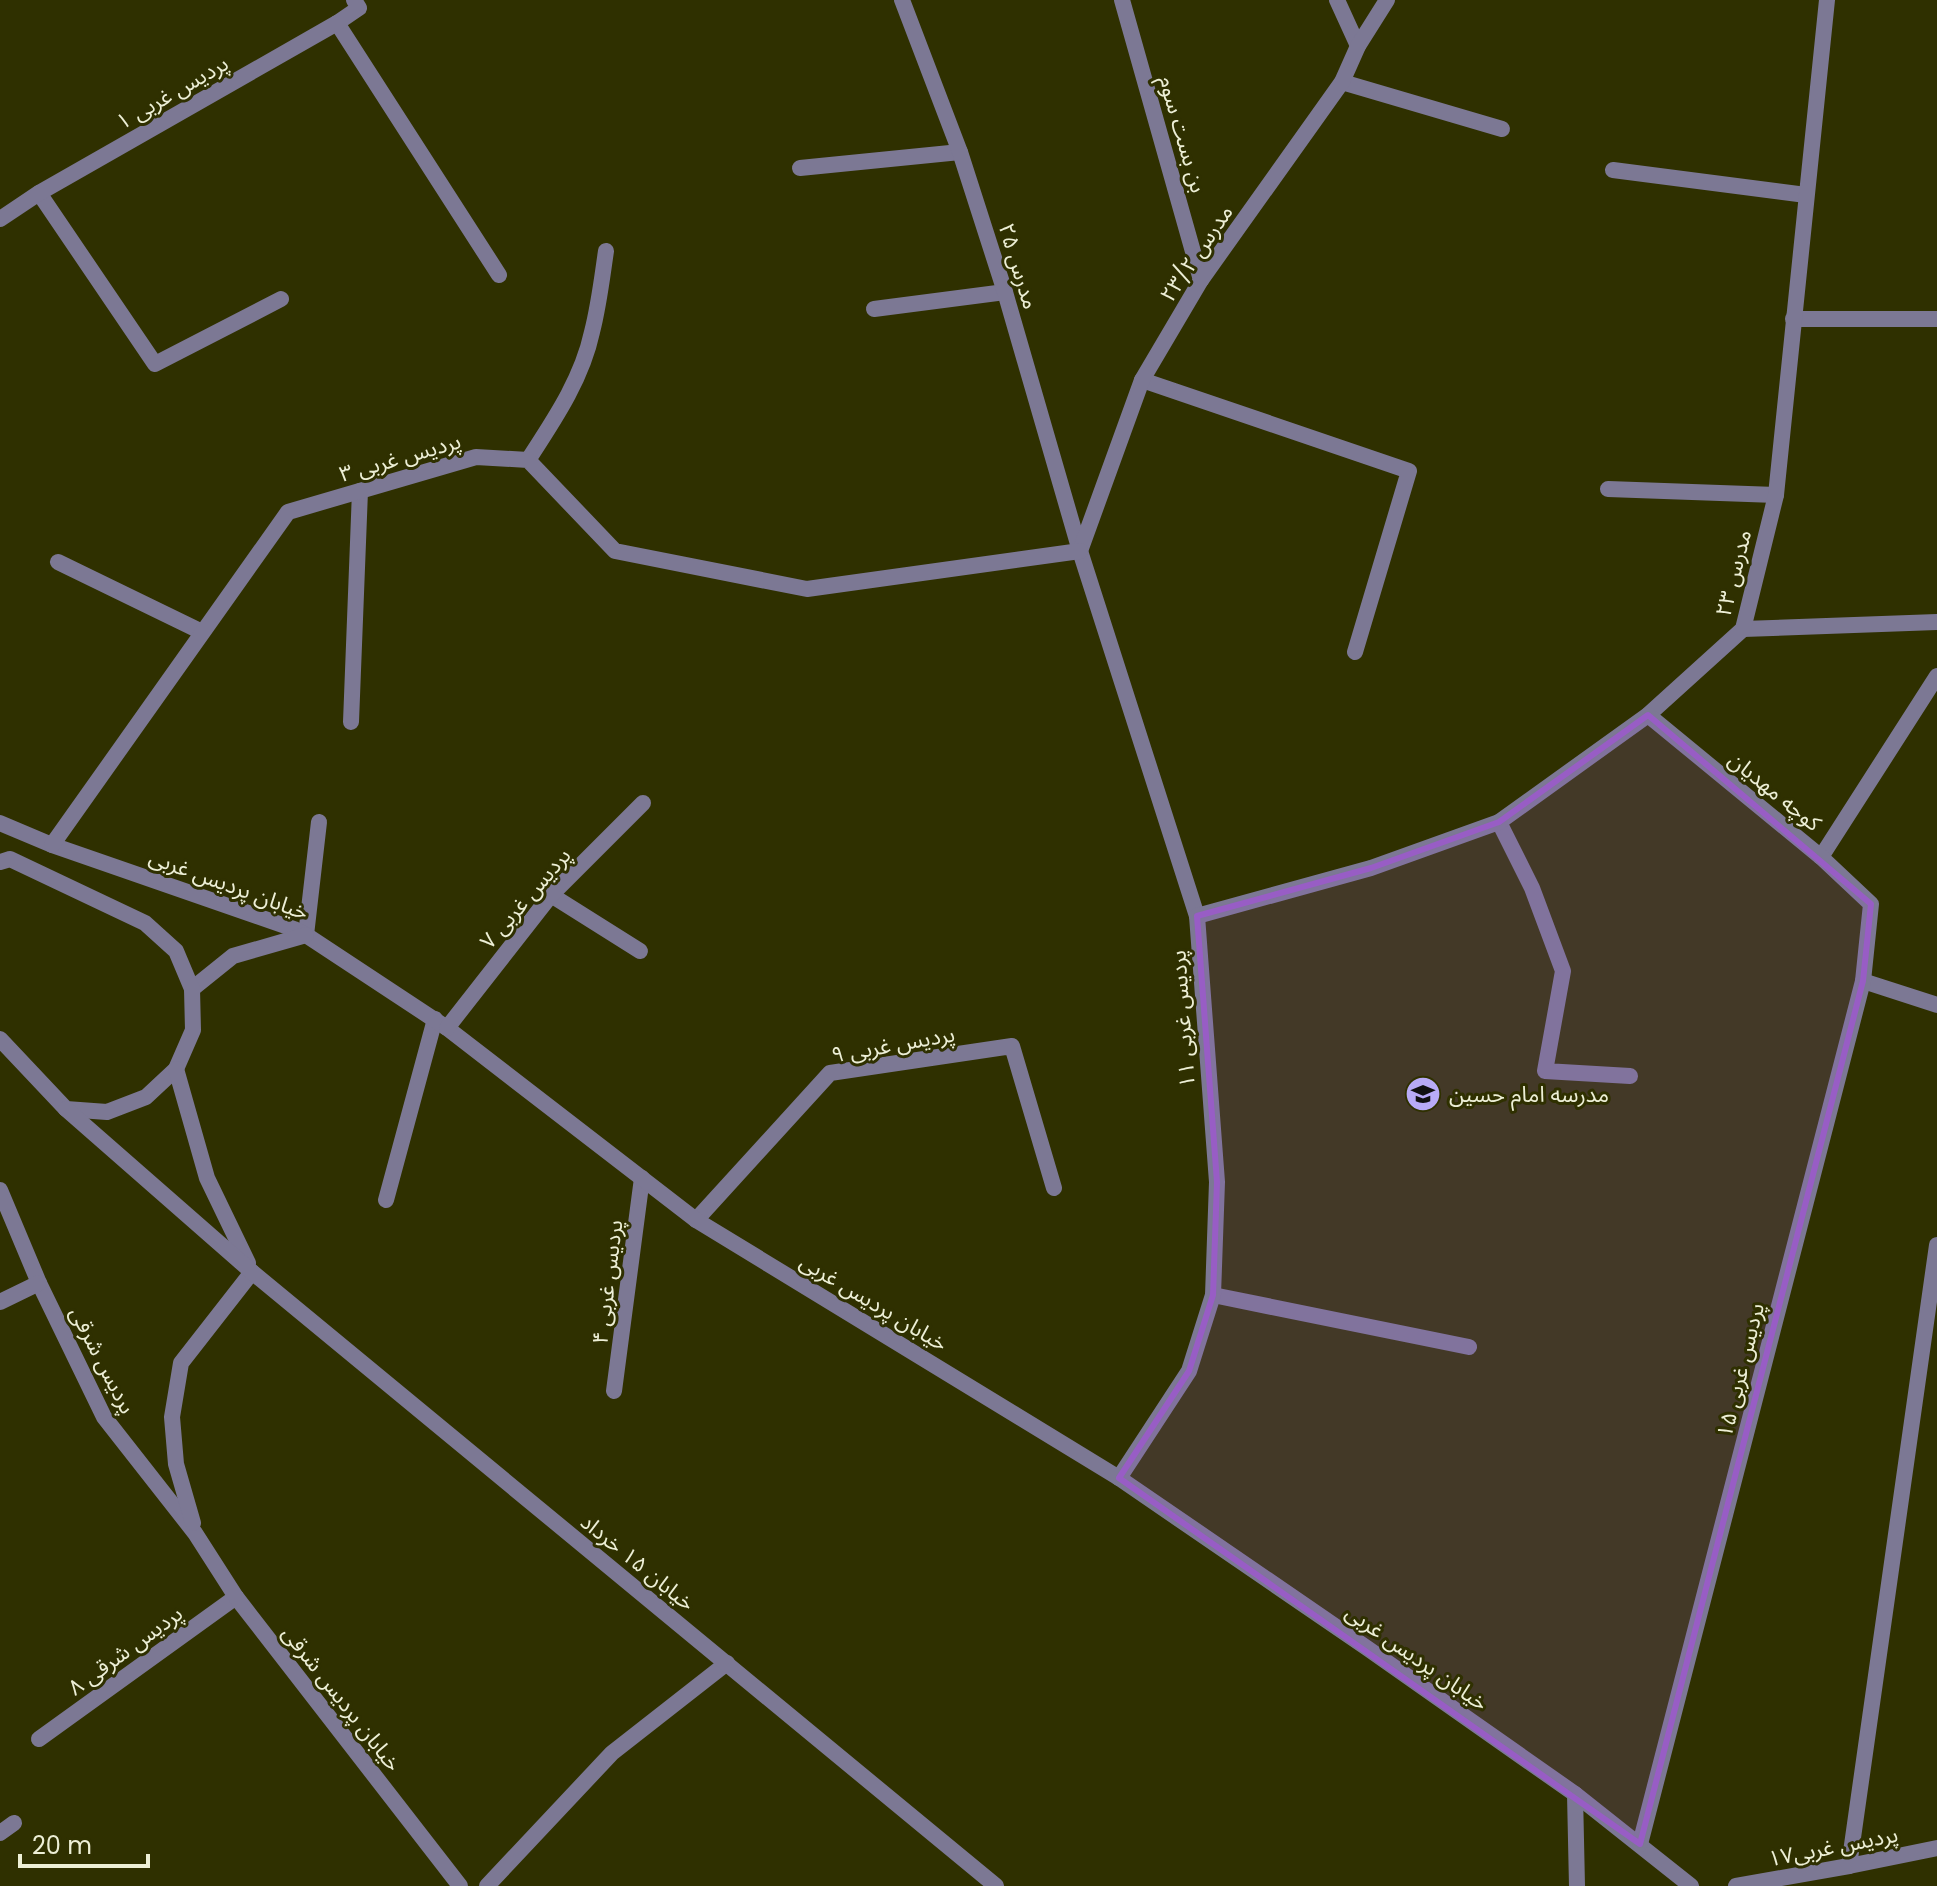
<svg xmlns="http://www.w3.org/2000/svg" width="1937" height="1886" viewBox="0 0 1937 1886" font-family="Poppins,'Noto Sans Arabic',sans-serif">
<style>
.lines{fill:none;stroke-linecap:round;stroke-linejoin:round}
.service{stroke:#7c7894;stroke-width:16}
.minor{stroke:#7c7894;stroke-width:16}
.tertiary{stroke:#7c7894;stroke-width:16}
.marked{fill:#985dc5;fill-opacity:0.2;stroke:#985dc5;stroke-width:6;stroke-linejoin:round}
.labels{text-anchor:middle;stroke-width:6;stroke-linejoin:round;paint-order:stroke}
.street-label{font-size:22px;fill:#edefd6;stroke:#2f3000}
.poi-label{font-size:22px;fill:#edefd6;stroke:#2f3000;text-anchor:start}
</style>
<rect width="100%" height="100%" fill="#2f3000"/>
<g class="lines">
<g class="service">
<polyline points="1122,0 1201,280"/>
<polyline points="1337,0 1358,46"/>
<polyline points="337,23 499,275"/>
<polyline points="1342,82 1502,129"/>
<polyline points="800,168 960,152"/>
<polyline points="1613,170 1806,195"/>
<polyline points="39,193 155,364 281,299"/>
<polyline points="874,309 1005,292"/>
<polyline points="1793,319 1937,319"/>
<polyline points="1142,380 1409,471 1355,652"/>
<path d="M528,460C554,420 582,379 592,332C599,305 602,278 606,251"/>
<polyline points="58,562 202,632"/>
<polyline points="351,722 360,491"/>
<polyline points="1499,822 1532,888 1563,971 1545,1071 1630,1076"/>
<polyline points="551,895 640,951"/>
<polyline points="306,935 319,822"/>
<polyline points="386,1200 435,1019"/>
<polyline points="696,1220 830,1073 1012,1046 1054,1188"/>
<polyline points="1213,1295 1469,1347"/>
<polyline points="614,1391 642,1178"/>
<polyline points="39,1739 236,1597"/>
</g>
<g class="minor">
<polyline points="902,0 960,152 1005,292 1080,551 1197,916 1217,1182 1213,1295 1189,1371 1119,1478"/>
<polyline points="0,219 39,193 337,23 359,8 354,0"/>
<polyline points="1608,489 1776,495"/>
<polyline points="1080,551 1142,380 1201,280 1342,82 1358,46 1387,0"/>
<polyline points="1743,629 1937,622"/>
<polyline points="0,823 52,845 294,929 306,935 447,1028 696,1220 1119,1478 1367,1648 1575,1794 1691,1886"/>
<polyline points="52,845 288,512 476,457 528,460 615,551 807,589 1080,551"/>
<polyline points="1821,857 1937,676"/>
<polyline points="1197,916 1371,868 1499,822 1648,715 1743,629 1776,495 1827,0"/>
<polyline points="1863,981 1937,1005"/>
<polyline points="192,989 233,956 306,935"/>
<polyline points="447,1028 551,895 643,803"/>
<polyline points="0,1190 39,1283 104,1417 195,1533 236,1597 460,1886"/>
<polyline points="0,1302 39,1283"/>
<polyline points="193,1523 176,1464 172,1417 181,1363 252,1272"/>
<polyline points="1575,1794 1577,1886"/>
<polyline points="0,1833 14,1823"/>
<polyline points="1640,1844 1863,981 1871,904 1821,857 1648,715"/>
<polyline points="1849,1866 1937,1245"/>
<polyline points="487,1886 612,1753 727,1663"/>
<polyline points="1736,1886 1849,1866 1937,1848"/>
</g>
<g class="tertiary">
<polyline points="0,862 10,859 145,923 176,951 192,989 193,1030 176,1069 146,1097 107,1112 66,1109 0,1039"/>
<polyline points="176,1069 207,1178 248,1263"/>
<polyline points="66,1109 252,1272 996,1886"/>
</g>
</g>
<path class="marked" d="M1648,715L1871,904L1863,981L1640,1844L1119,1478L1189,1371L1213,1295L1217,1182L1197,916L1371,868L1499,822Z"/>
<defs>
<symbol id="school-disc" viewBox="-11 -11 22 22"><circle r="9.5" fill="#b8abf7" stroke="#2f3000"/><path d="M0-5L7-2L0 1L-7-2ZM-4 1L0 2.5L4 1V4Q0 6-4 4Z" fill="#111"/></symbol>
</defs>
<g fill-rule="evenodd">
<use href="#school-disc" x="1403" y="1074" width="40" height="40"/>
</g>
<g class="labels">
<g class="street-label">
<text transform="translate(172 92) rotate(-30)" y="8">پردیس غربی ۱</text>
<text transform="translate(1183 134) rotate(74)" y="8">بن بست سوم</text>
<text transform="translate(1196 253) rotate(-56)" y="8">مدرس ۲۳/۲</text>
<text transform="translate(1019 266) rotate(73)" y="8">مدرس ۲۵</text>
<text transform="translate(400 457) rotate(-16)" y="8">پردیس غربی ۳</text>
<text transform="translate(1733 573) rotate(-76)" y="8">مدرس ۲۳</text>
<text transform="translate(1775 791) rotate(39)" y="8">کوچه مهدیان</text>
<text transform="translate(229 884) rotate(20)" y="8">خیابان پردیس غربی</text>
<text transform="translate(525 898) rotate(-49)" y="8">پردیس غربی ۷</text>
<text transform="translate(1182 1019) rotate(-94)" y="8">پردیس غربی ۱۱</text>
<text transform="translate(893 1044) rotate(-10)" y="8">پردیس غربی ۹</text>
<text transform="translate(607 1282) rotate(-83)" y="8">پردیس غربی ۴</text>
<text transform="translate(874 1302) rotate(31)" y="8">خیابان پردیس غربی</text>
<text transform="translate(103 1360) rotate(63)" y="8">پردیس شرقی</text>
<text transform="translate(1740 1370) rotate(-76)" y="8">پردیس غربی ۱۵</text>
<text transform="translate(638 1562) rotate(39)" y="8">خیابان ۱۵ خرداد</text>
<text transform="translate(125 1650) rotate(-36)" y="8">پردیس شرقی ۸</text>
<text transform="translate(1417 1657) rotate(35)" y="8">خیابان پردیس غربی</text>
<text transform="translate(342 1698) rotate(52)" y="8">خیابان پردیس شرقی</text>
<text transform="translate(1833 1846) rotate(-11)" y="8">پردیس غربی۱۷</text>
</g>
<g class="poi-label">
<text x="1449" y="1102">مدرسه امام حسین</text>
</g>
</g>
<path d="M20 1854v12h128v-12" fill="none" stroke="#edefd6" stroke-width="4"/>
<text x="32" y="1854" font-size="24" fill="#edefd6" stroke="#2f3000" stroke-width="6" paint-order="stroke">20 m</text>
</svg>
